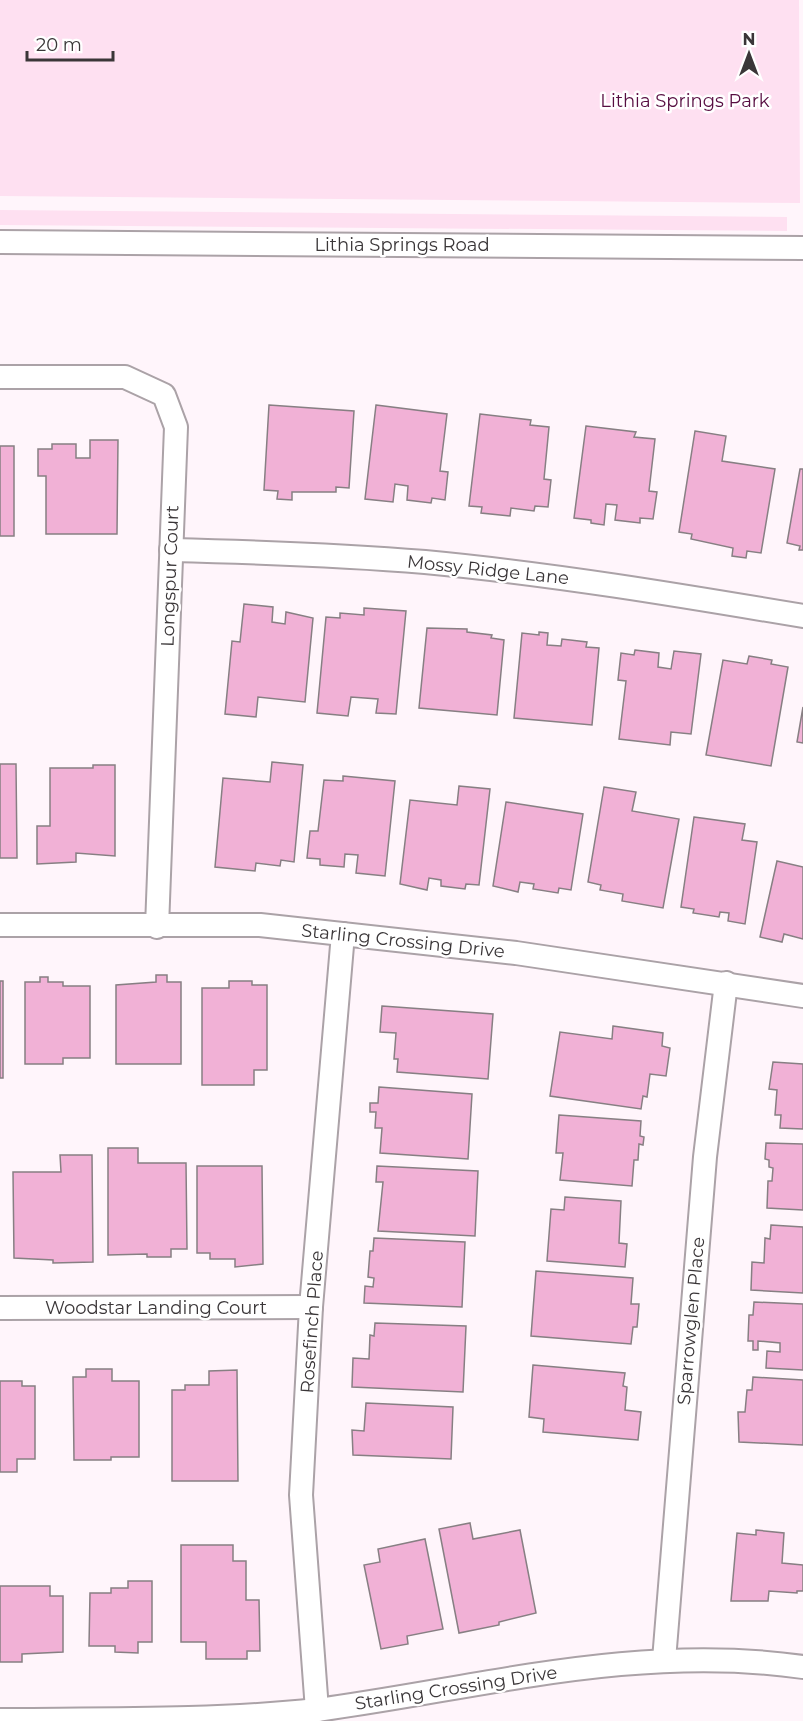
<svg xmlns="http://www.w3.org/2000/svg" width="803" height="1721" viewBox="0 0 803 1721" font-family="Montserrat,sans-serif">
<style>
.green{fill:#fee0f1}
.building{fill:#f1b1d6;stroke:#877f83;stroke-width:1.5}
.lines{fill:none;stroke-linecap:round;stroke-linejoin:round}
.street-casing{stroke:#aba2a7;stroke-width:26}
.street{stroke:#fff;stroke-width:22}
.labels{text-anchor:middle;stroke-width:5;stroke-linejoin:round;paint-order:stroke}
.park-label{font-size:18px;fill:#570d41;stroke:#fff}
.street-label{font-size:18px;fill:#3a3638;stroke:#fff}
</style>
<rect width="100%" height="100%" fill="#fff5fb"/>
<g class="green">
<polygon points="0,0 799,0 800,203 0,196"/>
<polygon points="0,210 787,217 787,231 0,225"/>
</g>
<g class="building">
<polygon points="269,405 354,411 349,488 336,487 336,492 292,492 292,500 277,499 278,491 264,490"/>
<polygon points="376,405 447,414 440,471 448,472 445,500 432,498 431,503 407,500 408,486 395,484 393,502 365,499"/>
<polygon points="480,414 531,420 530,425 549,427 544,479 551,480 548,507 535,506 534,511 511,508 510,516 481,513 482,507 469,506"/>
<polygon points="586,426 636,432 634,437 655,439 649,491 657,492 653,519 640,518 640,523 615,520 617,505 606,504 604,525 591,523 591,520 574,518"/>
<polygon points="695,431 726,436 722,461 775,469 761,553 747,551 746,558 732,556 733,548 691,539 692,534 679,532"/>
<polygon points="90,440 118,440 117,534 46,534 46,476 38,476 38,449 52,449 52,444 76,444 76,458 90,458"/>
<rect x="0" y="446" width="14" height="90"/>
<polygon points="800,469 803,469 803,550 799,550 800,546 787,543"/>
<polygon points="244,604 273,607 272,622 285,624 286,612 313,618 305,702 258,697 256,717 225,714 232,641 240,642"/>
<polygon points="364,608 406,611 396,714 376,713 378,699 351,697 348,716 317,713 326,617 340,618 340,613 364,615"/>
<polygon points="427,628 467,629 467,632 492,635 491,638 504,640 497,715 419,708"/>
<polygon points="539,632 548,633 547,645 561,646 562,639 587,642 586,647 599,648 592,725 514,718 522,633 539,635"/>
<polygon points="635,650 659,653 658,667 671,669 674,651 701,654 691,734 671,732 670,745 619,739 626,681 618,680 621,653 634,655"/>
<polygon points="749,656 772,660 771,664 788,667 771,766 706,755 723,660 747,664"/>
<polygon points="803,707 803,743 797,742"/>
<polygon points="272,762 303,765 294,862 281,860 280,866 256,863 255,871 215,867 223,778 270,782"/>
<polygon points="0,764 16,764 17,858 0,858"/>
<polygon points="93,765 115,765 115,856 76,853 76,862 37,864 37,826 50,826 50,768 93,768"/>
<polygon points="343,776 395,781 385,876 356,873 358,855 345,854 344,867 320,865 320,859 307,858 310,831 318,831 324,780 343,781"/>
<polygon points="459,786 490,789 479,885 466,884 465,889 441,886 441,880 429,878 427,890 400,884 410,800 457,805"/>
<polygon points="604,787 636,792 632,811 679,819 663,908 622,901 623,894 600,890 601,885 588,882"/>
<polygon points="506,802 583,814 571,890 559,888 558,893 533,889 534,884 520,882 518,892 493,886"/>
<polygon points="694,817 745,824 742,840 757,842 745,924 728,921 729,913 720,912 719,917 693,913 694,909 681,907"/>
<polygon points="777,861 803,867 803,939 784,934 782,942 760,937"/>
<polygon points="156,975 167,975 167,982 181,982 181,1064 116,1064 116,985 156,982"/>
<polygon points="40,977 48,977 48,982 63,982 63,986 90,986 90,1058 63,1058 63,1064 25,1064 25,982 40,982"/>
<rect x="0" y="981" width="3" height="97"/>
<polygon points="229,981 252,981 252,985 267,985 267,1070 254,1070 254,1085 202,1085 202,988 229,988"/>
<polygon points="382,1006 493,1014 488,1079 397,1072 398,1059 394,1059 396,1033 380,1032"/>
<polygon points="613,1026 663,1033 662,1046 670,1048 666,1076 650,1074 647,1097 643,1096 641,1109 550,1096 560,1032 612,1039"/>
<polygon points="773,1062 803,1064 803,1129 780,1128 781,1115 775,1115 777,1090 769,1089"/>
<polygon points="379,1087 472,1094 468,1159 380,1153 382,1128 375,1128 376,1112 370,1112 370,1103 378,1103"/>
<polygon points="559,1115 641,1121 640,1136 644,1137 643,1145 639,1144 638,1160 634,1160 632,1186 560,1180 563,1153 556,1153"/>
<polygon points="766,1143 803,1144 803,1210 767,1208 768,1181 772,1181 773,1168 769,1167 769,1160 765,1159"/>
<polygon points="108,1148 138,1148 138,1163 186,1163 187,1249 171,1249 171,1257 147,1257 147,1254 108,1255"/>
<polygon points="60,1155 92,1155 93,1262 53,1263 53,1260 14,1258 13,1172 61,1172"/>
<polygon points="197,1166 262,1166 263,1264 235,1267 235,1259 210,1259 210,1253 197,1253"/>
<polygon points="377,1166 478,1171 475,1236 378,1231 383,1182 376,1182"/>
<polygon points="565,1197 621,1201 619,1243 627,1244 625,1267 547,1261 551,1209 564,1210"/>
<polygon points="771,1225 803,1227 803,1293 751,1290 752,1262 764,1263 765,1238 770,1239"/>
<polygon points="374,1238 465,1242 462,1307 364,1303 365,1286 373,1287 374,1278 368,1277 370,1251 373,1251"/>
<polygon points="536,1271 633,1278 631,1304 639,1304 637,1327 633,1327 631,1344 531,1336"/>
<polygon points="754,1302 803,1304 803,1370 766,1368 767,1351 780,1352 780,1343 758,1341 758,1350 753,1350 753,1341 748,1341 749,1315 753,1315"/>
<polygon points="375,1323 466,1326 463,1392 352,1387 353,1358 369,1359 370,1335 374,1336"/>
<polygon points="533,1365 625,1373 623,1386 627,1387 625,1410 641,1412 638,1440 543,1432 544,1419 529,1417"/>
<polygon points="86,1369 112,1369 112,1381 139,1381 139,1457 111,1457 111,1460 74,1460 73,1377 86,1377"/>
<polygon points="237,1370 238,1481 172,1481 172,1390 185,1390 185,1385 209,1385 209,1371"/>
<polygon points="753,1377 803,1380 803,1445 739,1442 738,1412 745,1412 747,1390 752,1390"/>
<polygon points="0,1381 22,1381 22,1386 35,1386 35,1459 17,1459 17,1472 0,1472"/>
<polygon points="366,1403 453,1407 451,1459 353,1455 352,1430 364,1431"/>
<polygon points="470,1523 473,1539 520,1530 536,1613 499,1622 499,1625 459,1633 439,1529"/>
<polygon points="756,1530 784,1533 782,1563 803,1565 803,1591 797,1591 797,1593 769,1591 768,1601 731,1601 737,1533 756,1535"/>
<polygon points="425,1539 443,1629 407,1636 408,1644 381,1649 364,1565 380,1562 378,1549"/>
<polygon points="181,1545 233,1545 233,1561 246,1561 246,1600 259,1600 260,1651 247,1651 247,1659 206,1659 206,1642 181,1642"/>
<polygon points="128,1581 152,1581 152,1642 138,1642 138,1653 115,1652 115,1646 89,1646 90,1593 111,1593 111,1588 128,1588"/>
<polygon points="0,1586 50,1586 50,1596 63,1596 63,1652 22,1654 22,1662 0,1662"/>
</g>
<g class="lines">
<defs>
<g id="street">
<polyline points="0,242 803,248"/>
<polyline points="0,377 125,377 164,395 176,427 157,927"/>
<path d="M171,550C256,552 341,555 425,562C552,574 678,595 803,616"/>
<polyline points="0,925 260,925 516,953 803,996"/>
<polyline points="0,1308 311,1307"/>
<polyline points="664,1660 705,1157 726,983"/>
<polyline points="317,1710 301,1495 311,1307 343,934"/>
<path d="M0,1720C105,1719 213,1721 317,1710C480,1688 637,1643 803,1667"/>
</g>
</defs>
<use href="#street" class="street-casing"/>
<use href="#street" class="street"/>
</g>
<g class="labels">
<g class="park-label">
<text x="685" y="107">Lithia Springs Park</text>
</g>
<g class="street-label">
<text x="402" y="251">Lithia Springs Road</text>
<text transform="translate(488 570) rotate(6)" y="6">Mossy Ridge Lane</text>
<text transform="translate(170 576) rotate(-88)" y="6">Longspur Court</text>
<text transform="translate(403 941) rotate(6)" y="6">Starling Crossing Drive</text>
<text x="156" y="1314">Woodstar Landing Court</text>
<text transform="translate(691 1321) rotate(-85)" y="6">Sparrowglen Place</text>
<text transform="translate(312 1322) rotate(-86)" y="6">Rosefinch Place</text>
<text transform="translate(456 1688) rotate(-9)" y="6">Starling Crossing Drive</text>
</g>
</g>
<g transform="translate(749 54)" stroke="#ffffff" stroke-width="4.5" paint-order="stroke">
<path d="M0-4.5L10 22L0 15L-10 22Z" fill="#3a3638"/>
<text y="-9" font-size="16" font-weight="bold" text-anchor="middle" fill="#3a3638">N</text>
</g>
<path d="M27 51v9h86v-9" fill="none" stroke="#3a3638" stroke-width="3"/>
<text x="36" y="51" font-size="18" fill="#3a3638" stroke="#ffffff" stroke-width="4.5" paint-order="stroke">20 m</text>
</svg>
